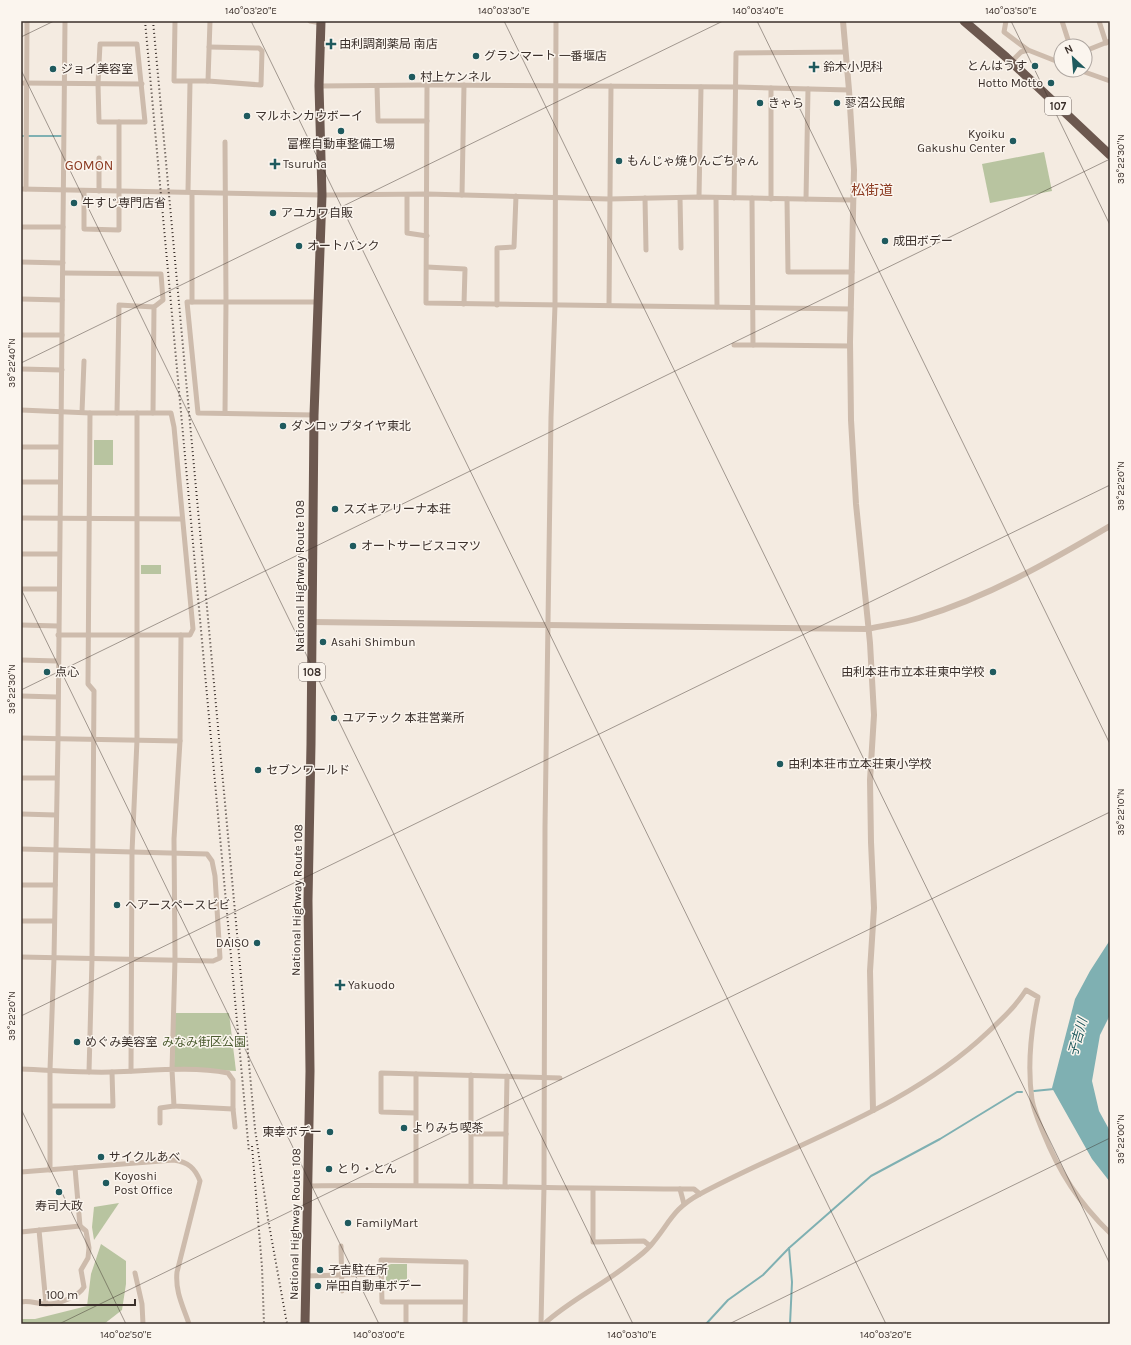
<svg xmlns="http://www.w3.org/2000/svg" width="1131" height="1345" viewBox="0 0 1131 1345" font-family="Karla,'Noto Sans JP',sans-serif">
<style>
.green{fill:#b8c4a0}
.water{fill:#7fb0b2}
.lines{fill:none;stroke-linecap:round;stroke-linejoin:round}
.stream{stroke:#7fb0b2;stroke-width:2}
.minor{stroke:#cdbbac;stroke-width:5}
.tertiary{stroke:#cdbbac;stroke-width:6}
.trunk{stroke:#6c584f;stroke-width:9}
.rail{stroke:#3b302b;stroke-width:2;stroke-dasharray:1 3;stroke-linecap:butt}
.ticks{fill:none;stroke:#3b302b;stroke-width:1;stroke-opacity:0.45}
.poi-dot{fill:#1f5a5e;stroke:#fbf5ee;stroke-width:1.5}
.labels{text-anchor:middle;stroke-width:3;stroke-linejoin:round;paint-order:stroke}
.shield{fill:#fbf5ee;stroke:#756b66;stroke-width:1}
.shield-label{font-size:11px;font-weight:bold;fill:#3b302b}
.poi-label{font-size:12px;fill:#3b302b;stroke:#fbf5ee;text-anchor:start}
.street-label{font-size:12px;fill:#3b302b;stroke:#fbf5ee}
.park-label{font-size:12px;fill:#4a5a2e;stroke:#fbf5ee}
.water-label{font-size:13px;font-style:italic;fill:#1f5a5e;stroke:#fbf5ee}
.quarter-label{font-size:14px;fill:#8c3b22;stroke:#fbf5ee}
.neatline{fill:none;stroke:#3b302b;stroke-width:1.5}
.ticks-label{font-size:10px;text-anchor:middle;fill:#3b302b}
</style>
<rect width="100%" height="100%" fill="#f4ebe1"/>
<g class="green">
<polygon points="1044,152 1052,191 990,203 982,164"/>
<rect x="94" y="440" width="19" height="25"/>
<rect x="141" y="565" width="20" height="9"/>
<polygon points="175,1013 229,1013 236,1071 174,1068"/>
<polygon points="119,1203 94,1240 92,1227 94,1207"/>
<polygon points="101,1244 126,1261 126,1284 122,1310 104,1324 21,1324 21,1319 35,1319 87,1306 91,1274"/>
<polygon points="391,1264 407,1264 407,1283 386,1283 386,1266"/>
</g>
<polygon class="water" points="1110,940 1110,1015 1100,1035 1092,1081 1099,1111 1110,1131 1110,1182 1092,1159 1052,1088 1075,999 1090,971"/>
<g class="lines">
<g class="stream">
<polyline points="21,136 23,136"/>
<polyline points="28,136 61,136"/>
<polyline points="1034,1091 1054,1089"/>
<polyline points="789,1248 792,1282 790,1324"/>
<polyline points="706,1324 728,1300 763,1275 789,1248 871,1176 940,1139 1017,1092 1022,1092"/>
</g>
<g class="minor">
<polyline points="175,21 174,81 208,81 261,85 262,51 259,48 209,47"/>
<polyline points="310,21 321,23"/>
<polyline points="1006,21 1004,32 1028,50"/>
<polyline points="1062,21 1070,46"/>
<polyline points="1099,21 1106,43"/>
<polygon points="100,44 137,44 145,122 99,122 98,84"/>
<polyline points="1085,51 1110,41"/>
<polyline points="1011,62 1021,52 1028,50 1061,63"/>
<polyline points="1079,70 1110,81"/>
<polyline points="208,81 210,21"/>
<polyline points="21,83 142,84"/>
<polyline points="427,85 426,303 851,309"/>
<polyline points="319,86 427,85 737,87 849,90"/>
<polyline points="377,86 378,121 427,121"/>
<polyline points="21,189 322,195 427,194 609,199 699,197 853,200"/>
<polyline points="26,189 27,21"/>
<polyline points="84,191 84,229 119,230 119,122"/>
<polyline points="99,191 99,158"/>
<polyline points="188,191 190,82"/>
<polyline points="192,193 192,302"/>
<polyline points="407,195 407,233 427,236"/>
<polyline points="462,195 464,85"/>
<polyline points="699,197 701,87"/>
<polyline points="645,198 646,250"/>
<polyline points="680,198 681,248"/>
<polyline points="716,198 717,307"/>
<polyline points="734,198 736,53 845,52"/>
<polyline points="752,198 753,345 850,346"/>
<polyline points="771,199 771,88"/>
<polyline points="787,199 788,272 852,272"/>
<polyline points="806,199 808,89"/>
<polyline points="21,227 63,227"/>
<polyline points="21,262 63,263"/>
<polyline points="427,267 465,269 464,304"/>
<polyline points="63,273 161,274 163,300 154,307 153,413"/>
<polyline points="21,299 62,300"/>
<polyline points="497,305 497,248 514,247 516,196"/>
<polyline points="609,305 611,86"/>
<polyline points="21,335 62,335"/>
<polyline points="734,345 753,345"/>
<polyline points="21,369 62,370"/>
<polyline points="21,410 90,413 171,413 174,427 193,629 190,635 58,635"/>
<polyline points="82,412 84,361"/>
<polyline points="117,413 119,305 154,307"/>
<polyline points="225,413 226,301 225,142"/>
<polyline points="314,415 198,413 187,302 319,302"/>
<polyline points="21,447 60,447"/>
<polyline points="21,482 60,482"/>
<polyline points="21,518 182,519"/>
<polyline points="21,554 58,554"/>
<polyline points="21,589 58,589"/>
<polyline points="21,625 58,626"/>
<polyline points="21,660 57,661"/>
<polyline points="21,696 57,697"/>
<polyline points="21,738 180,741"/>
<polyline points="21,778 56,778"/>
<polyline points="21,814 56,815"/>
<polyline points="21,849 207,854 212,861 215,876 220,958 213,961 21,957"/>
<polyline points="21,885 55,885"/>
<polyline points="21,921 54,921"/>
<path d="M21,1069C51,1070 82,1073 112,1072C150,1071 191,1066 228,1073L233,1080V1109L174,1106L172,1070L175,959L174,839L180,741L181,635"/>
<polyline points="131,1071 132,852 137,740 137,413"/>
<polyline points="89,1072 92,959 94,691 88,684 90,413"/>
<polyline points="51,1106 113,1106 112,1072"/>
<polyline points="233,1109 235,1127"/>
<polyline points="415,1113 381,1112 381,1073 560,1078"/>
<polyline points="160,1123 160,1108 174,1106"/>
<polyline points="471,1134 506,1134"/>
<polyline points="50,1170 50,1070 54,958 58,739 65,21"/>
<path d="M21,1172L174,1160C188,1162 195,1168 200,1181L177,1272C175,1292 183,1306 189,1324"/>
<polyline points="416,1185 416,1074"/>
<path d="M309,1186C437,1184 566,1189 694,1189L700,1194"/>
<polyline points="471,1186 471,1075"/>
<polyline points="505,1186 507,1076"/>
<polyline points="593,1189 593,1242 644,1241 650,1246"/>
<polyline points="680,1189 684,1204"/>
<polyline points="39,1230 46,1304"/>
<polyline points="21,1232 80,1226 75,1168"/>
<polyline points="341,1246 342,1291"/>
<polyline points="135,1273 142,1304 143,1324"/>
<polyline points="305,1276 381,1274"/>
<path d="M21,1302C29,1300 38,1304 47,1304C59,1304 78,1297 84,1287L81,1270L88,1258L89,1248L86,1231L80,1226"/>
<polyline points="465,1302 382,1302 381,1260 466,1262 465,1324"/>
<polyline points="406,1303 406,1324"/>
<polyline points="541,1324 544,1187 545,827 551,417 555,305 556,21"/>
<path d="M544,1324C570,1300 603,1285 630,1263C637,1258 645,1252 651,1245C670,1223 672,1209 700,1194C797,1142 907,1109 988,1032C1002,1019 1016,1006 1026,990L1038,997C1031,1030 1027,1065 1032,1100C1034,1111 1039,1122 1043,1132C1059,1172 1079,1203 1110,1233"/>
</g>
<g class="tertiary">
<polyline points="843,21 849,90 854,170 850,342 851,420 856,504 870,643 874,715 870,780 871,842 874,908 870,971 873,1110"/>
<path d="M312,622L868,629C885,625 903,623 919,618C988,597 1049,562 1110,526"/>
</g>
<g class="trunk">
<polyline points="964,21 1006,57 1110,155"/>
<polyline points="305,1324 310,1071 308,901 311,744 314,415 322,195 319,86 321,21"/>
</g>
<g class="rail">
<polyline points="145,21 249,1152"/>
<polyline points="153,21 255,1129 268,1219 287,1324"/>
<polyline points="252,1146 262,1267 264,1324"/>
</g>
</g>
<path class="ticks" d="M251,21L886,1324M504,21L1110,1264M757,21L1110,744M1011,21L1110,225M21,37L54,21M21,70L633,1324M21,363L723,21M21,589L379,1324M21,690L1110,159M21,1016L1110,485M21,1109L126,1324M59,1324L1110,812M729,1324L1110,1138"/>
<g class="poi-dot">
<path d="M329 38h4v4h4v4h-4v4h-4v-4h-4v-4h4z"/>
<circle cx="476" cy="56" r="4"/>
<circle cx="1035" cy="66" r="4"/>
<path d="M812 61h4v4h4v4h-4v4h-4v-4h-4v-4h4z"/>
<circle cx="53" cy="69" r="4"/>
<circle cx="412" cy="77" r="4"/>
<circle cx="1051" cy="83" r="4"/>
<circle cx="760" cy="103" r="4"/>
<circle cx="837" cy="103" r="4"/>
<circle cx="247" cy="116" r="4"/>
<circle cx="341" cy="131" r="4"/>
<circle cx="1013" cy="141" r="4"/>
<circle cx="619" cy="161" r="4"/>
<path d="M273 158h4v4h4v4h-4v4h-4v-4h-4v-4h4z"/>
<circle cx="74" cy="203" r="4"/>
<circle cx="273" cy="213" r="4"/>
<circle cx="885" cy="241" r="4"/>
<circle cx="299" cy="246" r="4"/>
<circle cx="283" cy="426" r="4"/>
<circle cx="335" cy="509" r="4"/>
<circle cx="353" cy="546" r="4"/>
<circle cx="323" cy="642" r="4"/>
<circle cx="47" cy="672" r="4"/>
<circle cx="993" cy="672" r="4"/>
<circle cx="334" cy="718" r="4"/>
<circle cx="780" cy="764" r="4"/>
<circle cx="258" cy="770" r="4"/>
<circle cx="117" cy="905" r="4"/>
<circle cx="257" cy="943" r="4"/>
<path d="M338 979h4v4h4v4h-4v4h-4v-4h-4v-4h4z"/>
<circle cx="77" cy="1042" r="4"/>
<circle cx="404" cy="1128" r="4"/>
<circle cx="330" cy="1132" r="4"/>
<circle cx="101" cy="1157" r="4"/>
<circle cx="329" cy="1169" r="4"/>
<circle cx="106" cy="1183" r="4"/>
<circle cx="59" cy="1192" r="4"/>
<circle cx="348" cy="1223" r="4"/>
<circle cx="320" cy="1270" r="4"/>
<circle cx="318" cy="1286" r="4"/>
</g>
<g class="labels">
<g class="shield">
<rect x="1045" y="97" width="26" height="18" rx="3"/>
<rect x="299" y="663" width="26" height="18" rx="3"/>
</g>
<g class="shield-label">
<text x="1058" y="110">107</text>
<text x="312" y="676">108</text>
</g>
<g class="poi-label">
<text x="339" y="48">由利調剤薬局 南店</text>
<text x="484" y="60">グランマート 一番堰店</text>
<text x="1027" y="70" text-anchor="end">とんはうす</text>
<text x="823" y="71">鈴木小児科</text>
<text x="61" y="73">ジョイ美容室</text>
<text x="420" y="81">村上ケンネル</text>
<text x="1043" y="87" text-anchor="end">Hotto Motto</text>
<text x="768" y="107">きゃら</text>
<text x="845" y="107">蓼沼公民館</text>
<text x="255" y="120">マルホンカウボーイ</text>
<text x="1005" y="138" text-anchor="end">Kyoiku<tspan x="1005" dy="14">Gakushu Center</tspan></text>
<text x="341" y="148" text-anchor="middle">富樫自動車整備工場</text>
<text x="627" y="165">もんじゃ焼りんごちゃん</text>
<text x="283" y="168">Tsuruha</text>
<text x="82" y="207">牛すじ専門店省</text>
<text x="281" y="217">アユカワ自販</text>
<text x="893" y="245">成田ボデー</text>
<text x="307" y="250">オートバンク</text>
<text x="291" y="430">ダンロップタイヤ東北</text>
<text x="343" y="513">スズキアリーナ本荘</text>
<text x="361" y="550">オートサービスコマツ</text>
<text x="331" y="646">Asahi Shimbun</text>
<text x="55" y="676">点心</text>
<text x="985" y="676" text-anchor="end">由利本荘市立本荘東中学校</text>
<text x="342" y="722">ユアテック 本荘営業所</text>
<text x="788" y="768">由利本荘市立本荘東小学校</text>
<text x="266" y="774">セブンワールド</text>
<text x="125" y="909">ヘアースペースビビ</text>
<text x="249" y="947" text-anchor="end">DAISO</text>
<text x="348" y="989">Yakuodo</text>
<text x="85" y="1046">めぐみ美容室</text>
<text x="412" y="1132">よりみち喫茶</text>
<text x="322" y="1136" text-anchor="end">東幸ボデー</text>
<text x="109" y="1161">サイクルあべ</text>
<text x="337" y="1173">とり・とん</text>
<text x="114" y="1180">Koyoshi<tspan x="114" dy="14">Post Office</tspan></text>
<text x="59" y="1210" text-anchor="middle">寿司大政</text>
<text x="356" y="1227">FamilyMart</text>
<text x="328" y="1274">子吉駐在所</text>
<text x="326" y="1290">岸田自動車ボデー</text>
</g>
<g class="street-label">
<text transform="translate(300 576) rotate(-90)" y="4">National Highway Route 108</text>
<text transform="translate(297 900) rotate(-89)" y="4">National Highway Route 108</text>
<text transform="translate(295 1224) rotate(-89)" y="4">National Highway Route 108</text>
</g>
<g class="park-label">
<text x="204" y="1046">みなみ街区公園</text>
</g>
<g class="water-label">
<text transform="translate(1077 1037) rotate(-74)" y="5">子吉川</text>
</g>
<g class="quarter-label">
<text x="89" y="170">GOMON</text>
<text x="872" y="195">松街道</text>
</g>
</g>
<rect width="1131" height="1345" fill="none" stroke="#fbf5ee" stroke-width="44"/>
<g transform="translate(1073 58) rotate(334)"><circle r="19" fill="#fbf5ee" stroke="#aea6a0"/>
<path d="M0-3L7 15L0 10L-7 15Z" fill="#1f5a5e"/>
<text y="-6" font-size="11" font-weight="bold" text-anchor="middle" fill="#3b302b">N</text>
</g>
<path d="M40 1299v6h95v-6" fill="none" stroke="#3b302b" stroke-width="2"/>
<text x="46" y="1299" font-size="12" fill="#3b302b" stroke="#fbf5ee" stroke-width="3" paint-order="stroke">100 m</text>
<rect x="22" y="22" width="1087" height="1301" class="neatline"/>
<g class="ticks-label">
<text x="251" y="14">140°03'20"E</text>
<text x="504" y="14">140°03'30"E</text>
<text x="758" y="14">140°03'40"E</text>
<text x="1011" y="14">140°03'50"E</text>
<text transform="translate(1120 159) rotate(-90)" y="4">39°22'30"N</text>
<text transform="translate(11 363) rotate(-90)" y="4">39°22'40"N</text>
<text transform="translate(1120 486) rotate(-90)" y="4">39°22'20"N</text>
<text transform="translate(11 689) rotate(-90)" y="4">39°22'30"N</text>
<text transform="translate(1120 812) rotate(-90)" y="4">39°22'10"N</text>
<text transform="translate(11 1016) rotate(-90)" y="4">39°22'20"N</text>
<text transform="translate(1120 1139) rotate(-90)" y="4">39°22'00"N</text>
<text x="126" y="1338">140°02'50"E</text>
<text x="379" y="1338">140°03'00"E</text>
<text x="632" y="1338">140°03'10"E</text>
<text x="886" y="1338">140°03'20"E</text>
</g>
</svg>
